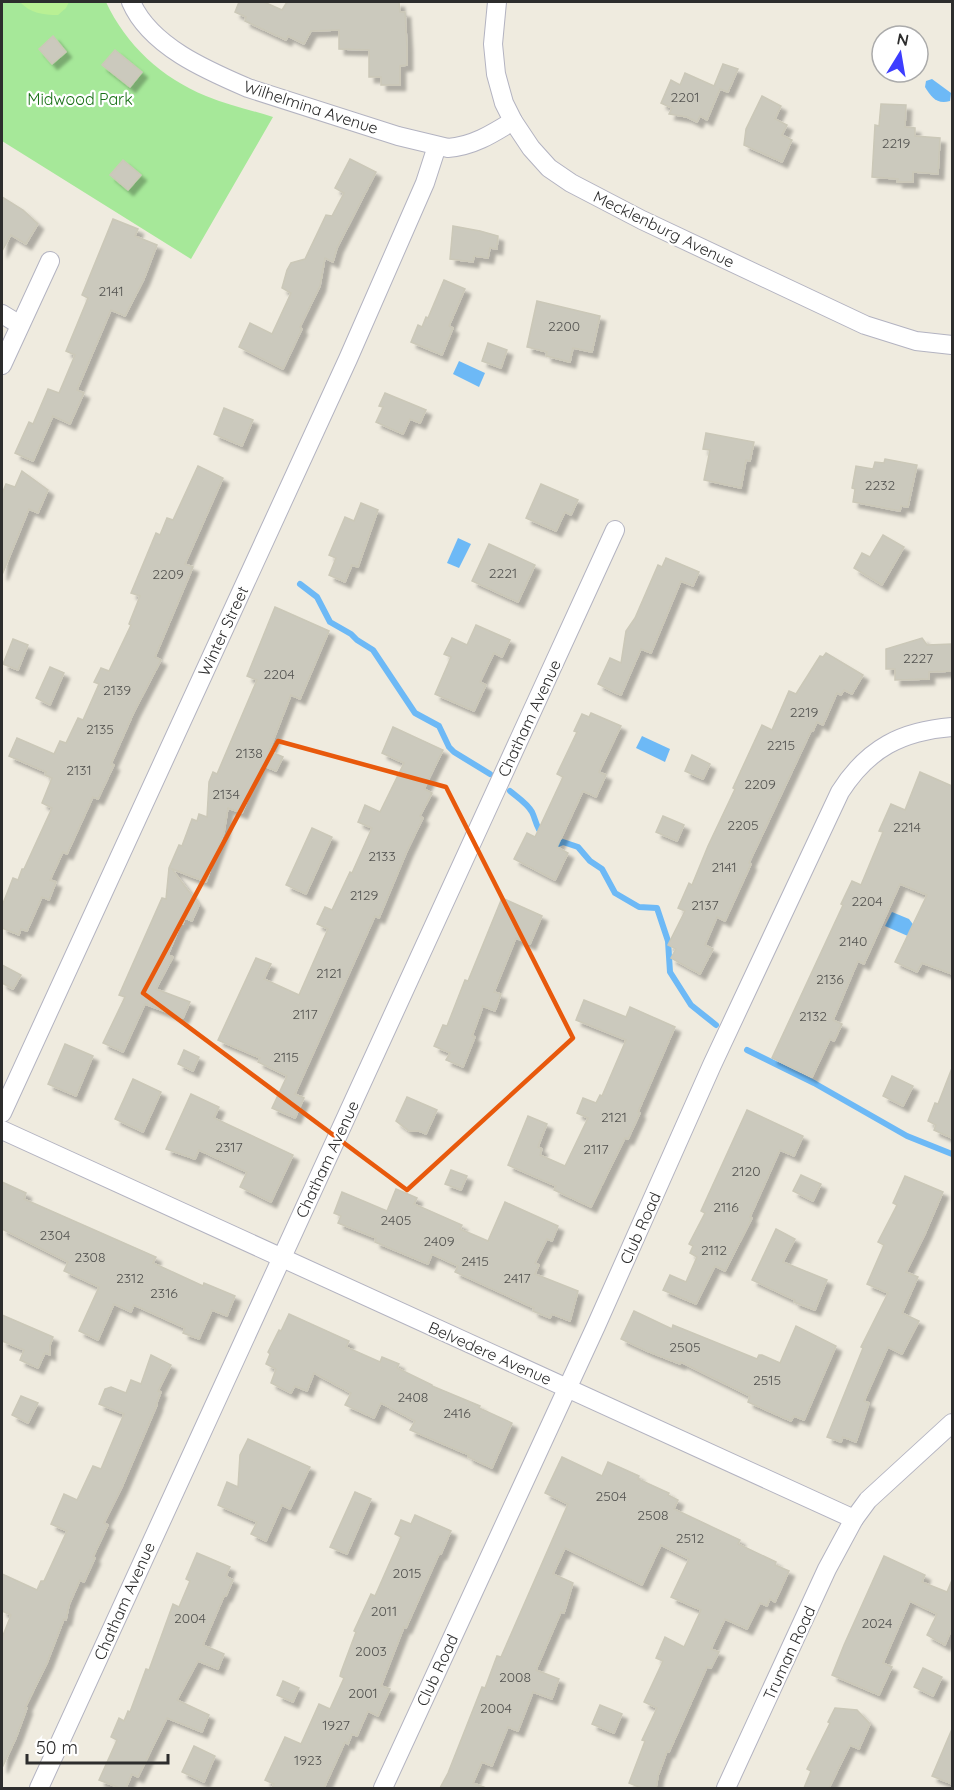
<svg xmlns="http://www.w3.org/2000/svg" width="954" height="1790" viewBox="0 0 954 1790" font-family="Quicksand,sans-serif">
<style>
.green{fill:#a6e899}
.pitch{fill:#b9f094}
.water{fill:#6db9f6}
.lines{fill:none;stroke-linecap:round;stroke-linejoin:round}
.stream{stroke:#6db9f6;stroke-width:6}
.building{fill:#cbc9bd;stroke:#cbc8b8;stroke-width:1.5;filter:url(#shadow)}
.street-casing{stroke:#b3b3c1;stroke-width:20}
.street{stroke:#fff;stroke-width:18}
.marked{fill:none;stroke:#e8590c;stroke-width:4.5;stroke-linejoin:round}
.labels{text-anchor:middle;stroke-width:4.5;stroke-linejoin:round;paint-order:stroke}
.number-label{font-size:14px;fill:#545451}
.park-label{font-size:16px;fill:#197116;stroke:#fff}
.street-label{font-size:16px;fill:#2d2d2d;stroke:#fff}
</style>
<defs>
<filter id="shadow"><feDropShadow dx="5.5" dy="5.5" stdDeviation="1.5" flood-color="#0004"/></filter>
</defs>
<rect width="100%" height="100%" fill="#efebdf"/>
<path class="green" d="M2,2H106C126,45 162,78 206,96C228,105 251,110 273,117L191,259L2,141Z"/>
<path class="pitch" d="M20,2H69L66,8L58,15C43,15 30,13 20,2Z"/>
<g class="water">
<path d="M932,79L951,93L950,101C937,105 931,97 925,87L926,81Z"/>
<polygon points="459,361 485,373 479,387 453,374"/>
<polygon points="458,538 471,544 459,568 447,563"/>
<polygon points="642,736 670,749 665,762 636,748"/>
<polygon points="892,912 909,919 915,927 910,937 885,926"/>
</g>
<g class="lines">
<g class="stream">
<polyline points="300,584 317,597 330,622 351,634 357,640 373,650 415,713 439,726 449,747 454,752 490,774"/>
<path d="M510,791C517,797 527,803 532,812C536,820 536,828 543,835"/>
<polyline points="552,844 558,844 563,842 578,847 590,861 602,869 615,893 639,907 657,908 668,941 670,972 691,1005 716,1025"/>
<polyline points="747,1050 814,1083 907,1136 952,1154"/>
</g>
</g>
<g class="building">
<polygon points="239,2 264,2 282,10 287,2 399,2 400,12 405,12 407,46 407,65 400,66 400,85 381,85 381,77 369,77 369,50 339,49 339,30 311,31 304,44 288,36 286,40 245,21 246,17 235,12"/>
<polygon points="53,36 66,52 52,64 39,49"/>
<polygon points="115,50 142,72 130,87 102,65"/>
<polygon points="723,64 738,69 728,92 720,89 707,120 700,116 697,122 687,117 669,114 672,108 661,103 671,80 680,85 685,73 714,86"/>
<polygon points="762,96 781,106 775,119 787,125 782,135 792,140 782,162 744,145 746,129"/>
<polygon points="881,104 906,105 905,127 915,128 915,136 940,138 938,174 913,172 913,182 897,182 898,179 872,177 875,125 879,126"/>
<polygon points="350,159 376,172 337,248 333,262 325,258 320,286 300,327 302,329 283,369 239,347 250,323 272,334 291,293 282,288 287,270 291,263 305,259 326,215 332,216 344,193 335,188"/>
<polygon points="123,160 141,175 128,190 110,175"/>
<polygon points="2,197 23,210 38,224 26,244 11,235 2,251"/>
<polygon points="113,219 138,229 135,236 157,245 144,279 125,316 111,310 77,390 84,393 70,424 53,416 33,461 15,453 29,422 33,424 48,389 59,393 75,355 66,351 88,298 82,295"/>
<polygon points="453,226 480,231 498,236 497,249 490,248 488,258 474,256 473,262 450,259"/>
<polygon points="444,280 465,289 449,326 453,328 442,355 411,342 418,325 422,327 426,317 428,318"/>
<polygon points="537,301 600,316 592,352 573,348 570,362 546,356 547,352 527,347"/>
<polygon points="488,343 507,350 501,368 482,361"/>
<polygon points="385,393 426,410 420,423 410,419 403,434 376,422 383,407 379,406"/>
<polygon points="224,408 253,420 242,446 214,434"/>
<polygon points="706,433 754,442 750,461 746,460 741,488 704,480 710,450 703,449"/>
<polygon points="885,459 917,465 908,507 901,506 900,511 853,502 855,489 852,488 856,466 873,469 875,462 884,463"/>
<polygon points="198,466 223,478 185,564 193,567 155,657 161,660 134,712 111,764 114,765 98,799 93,797 67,854 63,852 50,880 56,882 49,900 42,897 27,931 21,929 19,935 2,928 2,906 13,878 18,880 22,869 24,869 52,808 42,803 52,778 45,775 46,772 9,756 17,738 54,754 60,741 66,743 78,718 83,720 99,684 94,682 101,668 109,671 131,625 129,624 140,596 131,593 156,533 160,535 167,518 173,520"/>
<polygon points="22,471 48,490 38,513 29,509 2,575 2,494 6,484 15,487"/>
<polygon points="541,484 578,500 571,515 565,512 556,531 526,518"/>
<polygon points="361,503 378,510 358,567 352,565 345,582 329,575 336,558 329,555 345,517 354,521"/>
<polygon points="883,535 904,547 882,585 854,568 862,553 870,557"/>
<polygon points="489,544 535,565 518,602 472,581"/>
<polygon points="666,558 699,572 693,586 681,581 651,653 641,649 621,695 616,693 598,684 610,658 621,663 626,631 635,618 658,565 662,567"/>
<polygon points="275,607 329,631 300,699 291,695 269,751 283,757 276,771 262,765 242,813 228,808 224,832 206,882 172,869 199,905 192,921 185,918 183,924 181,923 168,955 173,957 156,989 190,1002 183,1018 145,1004 123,1052 103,1043 125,997 119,995 162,898 166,899 169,868 179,845 182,846 192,819 197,821 199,814 207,817 209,782 213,772 217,774 257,680 247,676"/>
<polygon points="476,625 510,640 502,657 494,653 480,682 486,685 474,711 435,694 451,657 444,654 452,638 467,645"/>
<polygon points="922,638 927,645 951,644 952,671 929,672 929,679 895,680 895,669 886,669 886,649"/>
<polygon points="13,639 28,645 18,670 3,664"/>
<polygon points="826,653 863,675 852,694 844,690 841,695 837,693 823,725 817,722 813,731 811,731 749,863 751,864 725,921 717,917 705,945 713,949 700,974 671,958 676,949 668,945 685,911 678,908 689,883 692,885 708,846 735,789 733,788 762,725 772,730 789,691 796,694 820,656 823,657"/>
<polygon points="50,667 64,673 50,705 36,698"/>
<polygon points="591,713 621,726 599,772 606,775 596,797 583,791 557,847 568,853 555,880 514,859 527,833 535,837 563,777 557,774 577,732 574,731 582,714 589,717"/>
<polygon points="393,727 443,750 424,789 432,793 420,816 423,818 407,851 379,918 375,916 295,1094 304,1098 295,1118 272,1108 287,1076 258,1062 260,1058 218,1040 256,958 271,964 264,979 299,995 328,929 317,924 325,907 332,910 350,872 352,873 372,828 358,822 365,805 380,812 404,763 382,753"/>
<polygon points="692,755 710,764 703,779 685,771"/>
<polygon points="920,772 952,786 952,974 922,963 917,972 895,962 927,895 900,884 864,964 858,961 833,1020 842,1024 834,1041 830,1039 812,1077 772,1058 843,905 841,904 852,881 861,885 883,832 879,831 891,804 905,810"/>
<polygon points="663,816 684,825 677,841 656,832"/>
<polygon points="312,828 332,837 306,894 286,885"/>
<polygon points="502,898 542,916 530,944 516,938 494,992 501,994 495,1011 483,1006 472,1036 475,1037 463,1067 446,1060 450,1053 434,1046 443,1025 447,1026 465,980 468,981"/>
<polygon points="2,965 21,975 13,989 2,983"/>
<polygon points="584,1000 626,1017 630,1007 675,1027 638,1112 640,1113 628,1139 625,1138 591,1207 554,1190 556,1186 508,1165 528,1116 547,1124 538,1147 542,1149 540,1155 565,1166 588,1118 577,1113 583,1098 596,1103 600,1095 602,1096 626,1040 576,1020"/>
<polygon points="65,1044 93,1056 76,1096 48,1084"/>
<polygon points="184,1050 199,1057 193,1071 178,1064"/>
<polygon points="952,1068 952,1138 934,1130 936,1125 928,1121 935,1103 938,1104"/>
<polygon points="892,1076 913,1086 903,1106 883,1096"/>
<polygon points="133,1079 161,1092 143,1132 115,1119"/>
<polygon points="191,1094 219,1107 214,1118 293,1155 271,1202 240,1187 247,1172 199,1150 195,1159 166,1149"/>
<polygon points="407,1097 437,1110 426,1134 419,1131 409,1131 396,1121"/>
<polygon points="747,1110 803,1136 794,1156 780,1150 750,1217 752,1218 725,1271 715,1266 696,1304 663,1290 670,1275 686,1282 697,1257 690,1253 693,1246 689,1244 705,1213 701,1211"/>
<polygon points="451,1170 467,1176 461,1190 445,1184"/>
<polygon points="801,1175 821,1184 813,1201 793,1191"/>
<polygon points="905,1176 943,1192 925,1234 906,1272 918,1277 902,1313 919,1321 902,1354 888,1347 864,1401 869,1403 856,1442 843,1437 841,1442 827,1437 863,1348 861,1347 888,1293 867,1284 884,1245 878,1242 897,1205 893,1203"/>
<polygon points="2,1182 26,1193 24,1199 156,1257 153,1263 203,1286 204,1283 235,1296 227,1316 212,1310 199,1339 183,1333 185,1328 134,1305 131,1312 114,1304 98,1340 79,1331 99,1287 64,1271 68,1262 2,1229"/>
<polygon points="396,1189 417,1198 414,1204 462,1225 460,1229 488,1241 505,1202 558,1226 552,1241 547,1239 535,1263 539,1265 535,1274 578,1291 570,1321 552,1314 550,1318 533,1311 534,1308 455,1272 458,1266 432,1254 428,1264 375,1242 376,1238 338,1223 341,1216 334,1213 342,1192 387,1211"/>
<polygon points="776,1229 795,1239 783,1262 827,1280 815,1310 794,1302 795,1300 752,1280"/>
<polygon points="634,1311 672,1329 673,1325 757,1359 759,1355 762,1355 780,1363 796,1326 836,1346 804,1420 794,1416 791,1421 748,1402 750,1396 681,1362 680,1364 647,1351 621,1339"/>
<polygon points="289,1314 349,1341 346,1347 380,1362 382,1357 399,1364 397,1368 432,1385 432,1386 480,1406 479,1408 512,1423 492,1468 468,1457 469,1455 410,1430 415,1421 381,1403 374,1418 345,1405 351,1393 314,1373 307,1391 295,1386 291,1393 271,1383 276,1369 266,1364 270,1354 268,1352 279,1330 281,1331"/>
<polygon points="2,1315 53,1337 50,1345 50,1355 45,1353 38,1368 20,1360 24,1350 2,1341"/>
<polygon points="151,1355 171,1365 158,1391 161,1392 156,1405 157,1405 122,1487 104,1523 108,1525 93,1557 95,1558 84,1582 80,1580 69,1605 66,1620 64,1619 47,1663 25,1708 27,1708 16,1738 2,1768 2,1638 11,1615 2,1611 2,1574 37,1590 41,1581 44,1581 67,1531 51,1524 64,1494 77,1500 93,1466 101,1469 124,1414 99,1404 105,1389 111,1387 126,1393 131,1380 141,1384"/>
<polygon points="21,1396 38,1403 28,1423 12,1415"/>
<polygon points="248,1439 310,1467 290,1509 282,1505 266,1541 251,1534 257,1522 218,1505 227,1482 238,1487 240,1455"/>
<polygon points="562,1457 602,1476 608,1462 639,1476 638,1479 669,1493 668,1495 678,1500 674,1509 740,1540 738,1544 776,1562 775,1565 789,1571 775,1602 770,1599 767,1606 760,1603 747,1629 725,1619 711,1649 719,1652 711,1668 707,1667 669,1752 667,1751 658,1776 656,1788 642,1788 629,1783 645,1741 642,1740 657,1708 644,1702 663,1661 656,1658 665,1637 684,1647 701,1610 671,1597 689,1559 661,1545 642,1585 565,1548 553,1574 573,1583 564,1613 561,1612 536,1670 559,1679 552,1699 533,1692 518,1731 508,1727 492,1766 482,1762 473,1783 486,1788 440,1788 448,1773 482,1687 485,1688 497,1656 501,1657 568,1504 545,1493"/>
<polygon points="355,1492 371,1499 347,1554 330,1547"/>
<polygon points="415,1515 451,1531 441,1554 439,1554 406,1628 404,1627 381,1686 390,1689 378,1716 368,1711 357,1736 352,1734 348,1744 345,1742 324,1788 272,1788 274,1784 265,1780 285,1737 301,1744 319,1704 330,1709 344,1678 340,1676 341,1672 356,1632 354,1631 371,1594 375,1596 401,1537 395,1534 401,1520 411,1524"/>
<polygon points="197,1553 230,1567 226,1576 233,1580 226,1596 224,1596 203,1645 224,1654 218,1669 198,1661 177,1700 209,1715 202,1732 167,1718 138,1777 132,1774 126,1788 120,1788 99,1780 117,1740 111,1737 119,1718 124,1721 128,1711 130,1712 146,1669 149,1670 173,1604 179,1607 190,1581 186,1579"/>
<polygon points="884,1556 925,1575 922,1582 947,1592 952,1580 952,1628 945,1645 927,1635 937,1614 910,1601 883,1663 892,1667 879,1695 832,1675 844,1645"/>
<polygon points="923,1668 942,1677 933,1696 914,1687"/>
<polygon points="283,1681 299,1688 293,1702 277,1695"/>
<polygon points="600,1705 622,1714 614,1733 592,1724"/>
<polygon points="835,1708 857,1710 870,1724 859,1749 850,1745 829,1788 804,1788 811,1771 807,1769 830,1723 828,1722"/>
<polygon points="952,1729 952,1784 932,1776"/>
<polygon points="194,1746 215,1756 204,1782 182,1772"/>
</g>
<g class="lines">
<defs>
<g id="street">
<path d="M131,2C150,46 206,70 248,88L398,136L448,148C473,146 492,134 513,121"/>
<polyline points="497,2 493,44 496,74 504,103 513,121 531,148 549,168 571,183 642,220 865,325 916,341 952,345"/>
<polyline points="2,314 20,325"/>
<polyline points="2,365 50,261"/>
<polyline points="2,1113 348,359 425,183 437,146"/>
<polyline points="2,1130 854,1519"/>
<polyline points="39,1788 615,530"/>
<path d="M383,1788L596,1326L712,1065L840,792C868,748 902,731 952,727"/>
<polyline points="726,1788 827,1569 854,1519 868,1500 952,1423"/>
</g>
</defs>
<use href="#street" class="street-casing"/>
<use href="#street" class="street"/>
</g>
<path class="marked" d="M278,741L446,787L573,1038L407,1190L143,993Z"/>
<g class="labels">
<g class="number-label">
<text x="685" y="102">2201</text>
<text x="896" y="148">2219</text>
<text x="111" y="296">2141</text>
<text x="564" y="331">2200</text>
<text x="880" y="490">2232</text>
<text x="503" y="578">2221</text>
<text x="168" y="579">2209</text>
<text x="918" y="663">2227</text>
<text x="279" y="679">2204</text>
<text x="117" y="695">2139</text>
<text x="804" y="717">2219</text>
<text x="100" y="734">2135</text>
<text x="781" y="750">2215</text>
<text x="249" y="758">2138</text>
<text x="79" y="775">2131</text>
<text x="760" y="789">2209</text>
<text x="226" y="799">2134</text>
<text x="743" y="830">2205</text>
<text x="907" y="832">2214</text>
<text x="382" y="861">2133</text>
<text x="724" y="872">2141</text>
<text x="364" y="900">2129</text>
<text x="867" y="906">2204</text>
<text x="705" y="910">2137</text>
<text x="853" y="946">2140</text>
<text x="329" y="978">2121</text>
<text x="830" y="984">2136</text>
<text x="305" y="1019">2117</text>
<text x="813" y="1021">2132</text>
<text x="286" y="1062">2115</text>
<text x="614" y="1122">2121</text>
<text x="229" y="1152">2317</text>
<text x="596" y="1154">2117</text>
<text x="746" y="1176">2120</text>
<text x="726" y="1212">2116</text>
<text x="396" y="1225">2405</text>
<text x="55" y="1240">2304</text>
<text x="439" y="1246">2409</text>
<text x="714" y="1255">2112</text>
<text x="90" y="1262">2308</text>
<text x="475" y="1266">2415</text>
<text x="130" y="1283">2312</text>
<text x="517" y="1283">2417</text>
<text x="164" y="1298">2316</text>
<text x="685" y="1352">2505</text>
<text x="767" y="1385">2515</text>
<text x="413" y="1402">2408</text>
<text x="457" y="1418">2416</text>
<text x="611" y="1501">2504</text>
<text x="653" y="1520">2508</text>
<text x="690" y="1543">2512</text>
<text x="407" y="1578">2015</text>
<text x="384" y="1616">2011</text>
<text x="190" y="1623">2004</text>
<text x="877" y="1628">2024</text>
<text x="371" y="1656">2003</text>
<text x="515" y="1682">2008</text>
<text x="363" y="1698">2001</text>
<text x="496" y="1713">2004</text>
<text x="336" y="1730">1927</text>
<text x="308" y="1765">1923</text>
</g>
<g class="park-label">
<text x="80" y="105">Midwood Park</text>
</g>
<g class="street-label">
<text transform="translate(311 107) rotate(18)" y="6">Wilhelmina Avenue</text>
<text transform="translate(664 229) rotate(26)" y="6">Mecklenburg Avenue</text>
<text transform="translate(223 631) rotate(-65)" y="6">Winter Street</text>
<text transform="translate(529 718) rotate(-65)" y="6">Chatham Avenue</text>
<text transform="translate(327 1159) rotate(-65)" y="6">Chatham Avenue</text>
<text transform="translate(640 1228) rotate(-66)" y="6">Club Road</text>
<text transform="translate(490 1353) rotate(24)" y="6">Belvedere Avenue</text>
<text transform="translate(124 1601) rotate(-66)" y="6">Chatham Avenue</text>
<text transform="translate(789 1653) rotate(-65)" y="6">Truman Road</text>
<text transform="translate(437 1670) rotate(-65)" y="6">Club Road</text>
</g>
</g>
<rect width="954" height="1790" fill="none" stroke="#2d2d2d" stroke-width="6"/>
<g transform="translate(900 54) rotate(11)"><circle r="28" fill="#ffffff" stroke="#ababab" stroke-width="1.5"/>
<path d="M0-4.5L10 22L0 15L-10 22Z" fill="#3d3dff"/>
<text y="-9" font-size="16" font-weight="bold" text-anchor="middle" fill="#2d2d2d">N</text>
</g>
<path d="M27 1754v9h141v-9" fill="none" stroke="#2d2d2d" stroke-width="3"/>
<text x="36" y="1754" font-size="18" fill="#2d2d2d" stroke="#ffffff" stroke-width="4.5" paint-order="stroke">50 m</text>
</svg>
